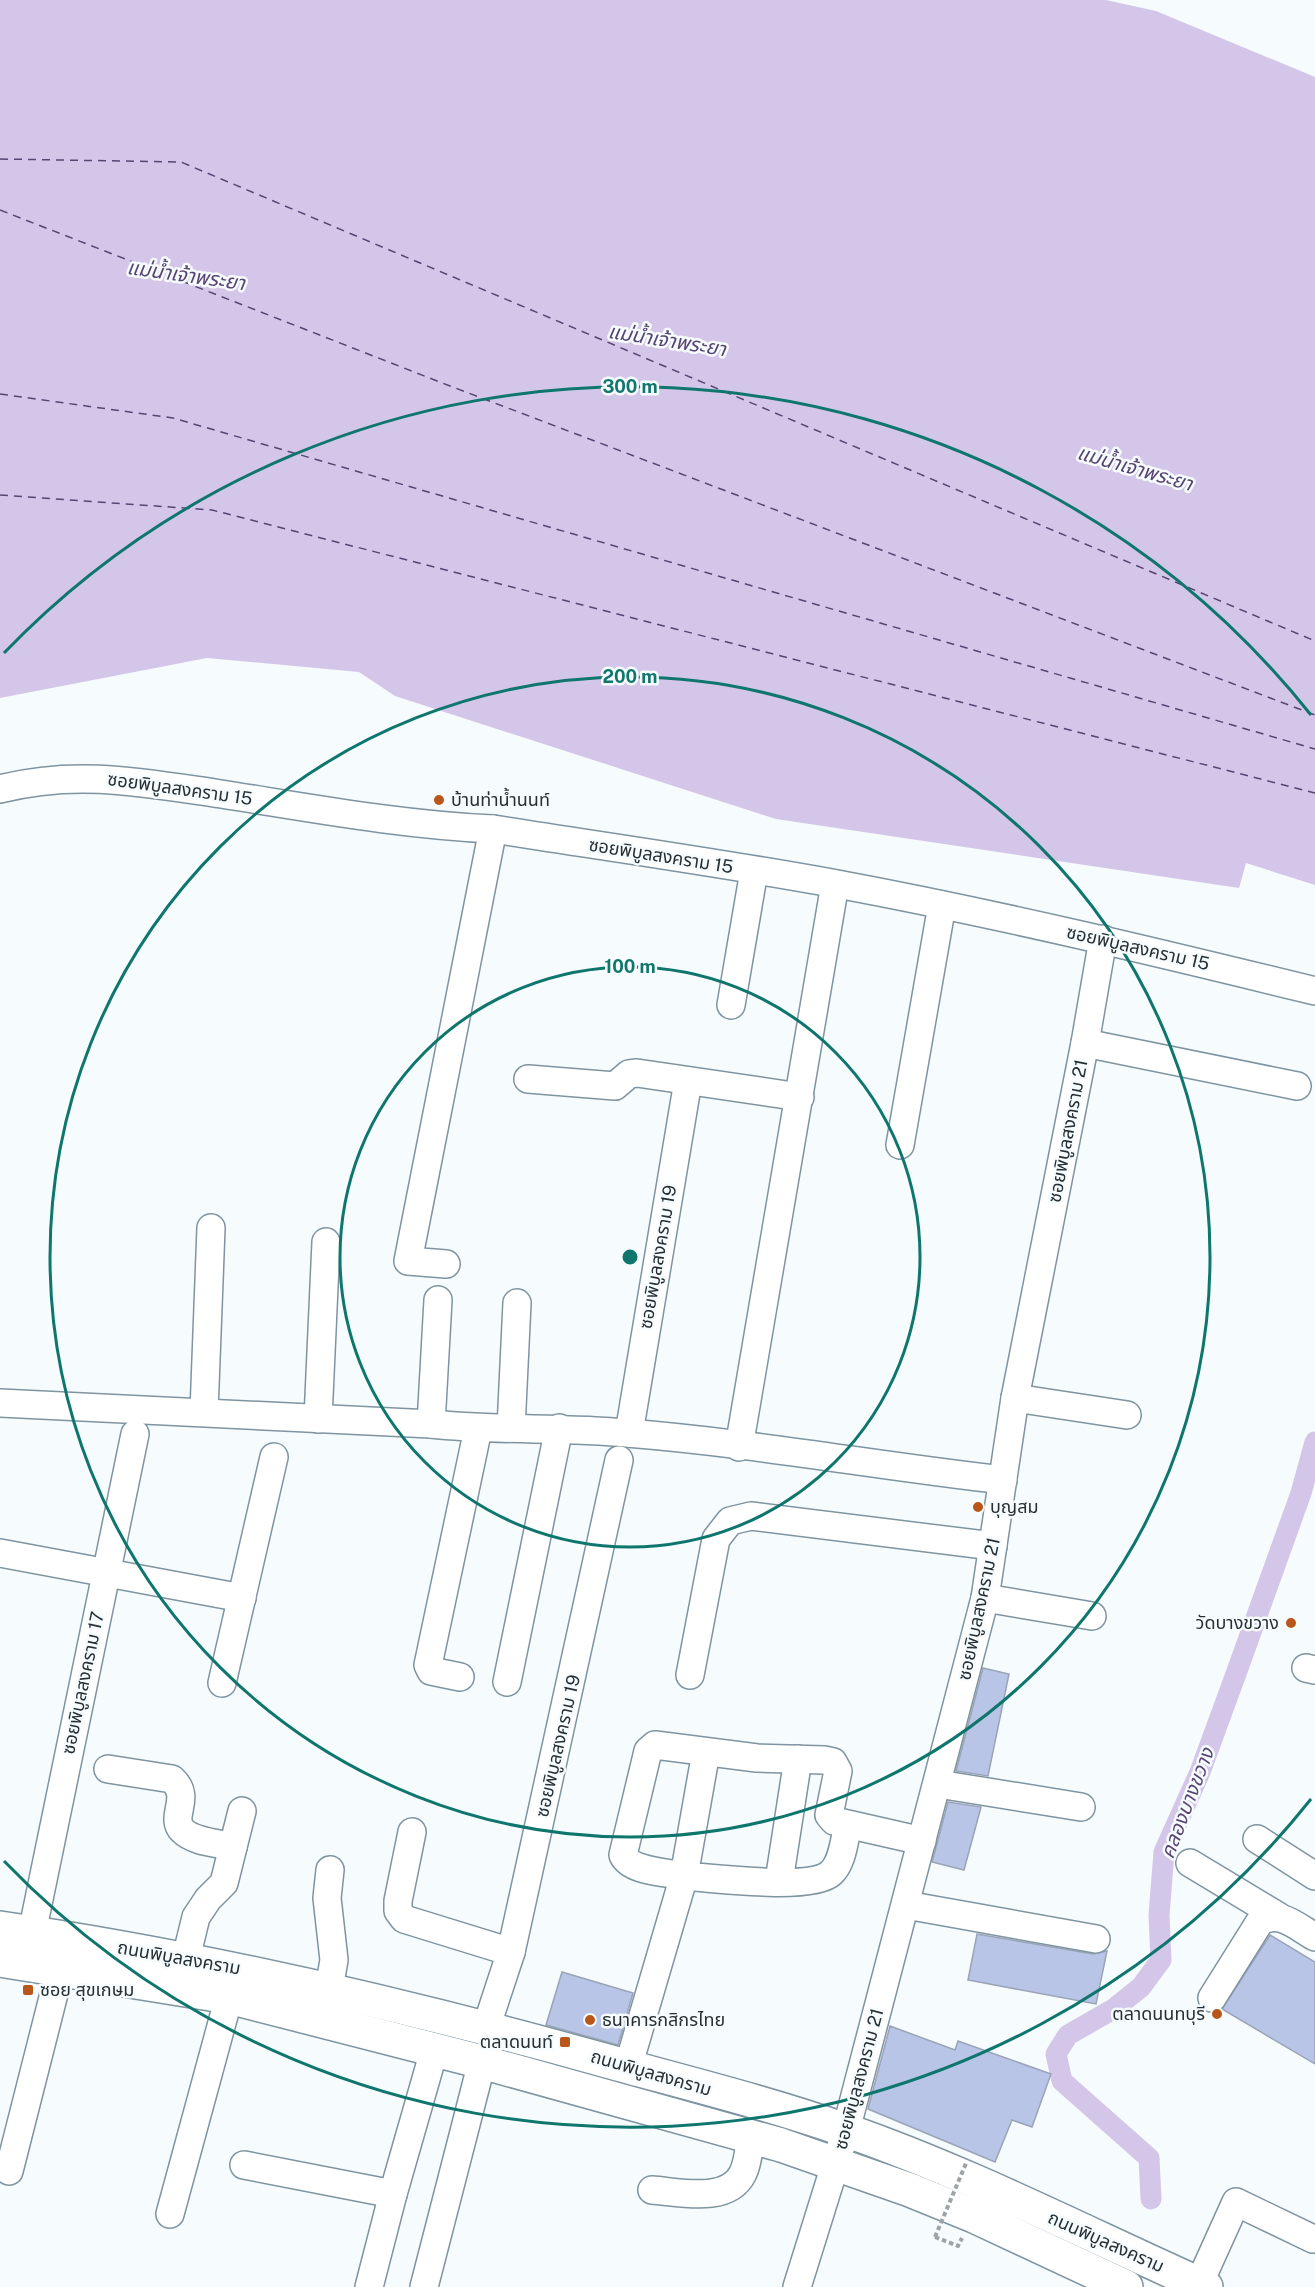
<svg xmlns="http://www.w3.org/2000/svg" width="1315" height="2287" viewBox="0 0 1315 2287" font-family="'Public Sans','Noto Sans Thai',sans-serif">
<style>
.water{fill:#d4c6e9}
.lines{fill:none;stroke-linecap:round;stroke-linejoin:round}
.canal{stroke:#d4c6e9;stroke-width:21}
.ferry{stroke:#584473;stroke-width:1.5;stroke-dasharray:8 6;stroke-linecap:butt}
.building{fill:#b8c5e7;stroke:#9aa3b7;stroke-width:1.5}
.minor-casing{stroke:#7e94a1;stroke-width:30}
.major-casing{stroke:#7e94a1;stroke-width:36}
.path{stroke:#9da4a7;stroke-width:4;stroke-dasharray:4.5 3;stroke-linecap:butt}
.minor{stroke:#fff;stroke-width:27}
.major{stroke:#fff;stroke-width:33}
.path-bridge{stroke:#9da4a7;stroke-width:4;stroke-dasharray:4.5 3;stroke-linecap:butt}
.ring{fill:none;stroke:#0f766e;stroke-width:3}
.poi-dot{fill:#b85719;stroke:#f6fbfd;stroke-width:2}
.labels{text-anchor:middle;stroke-width:5;stroke-linejoin:round;paint-order:stroke}
.street-label{font-size:18px;fill:#262f34;stroke:#f6fbfd}
.poi-label{font-size:18px;fill:#262f34;stroke:#f6fbfd;text-anchor:start}
.water-label{font-size:20px;font-style:italic;fill:#584473;stroke:#f6fbfd}
.centre{fill:#0f766e;stroke:#f6fbfd;stroke-width:3}
.ring-label{font-size:18px;text-anchor:middle;font-weight:bold;fill:#0f766e;stroke:#f6fbfd;stroke-width:5;stroke-linejoin:round;paint-order:stroke}
</style>
<rect width="100%" height="100%" fill="#f6fbfd"/>
<polygon class="water" points="0,0 1106,0 1156,11 1315,77 1315,885 1246,863 1239,888 776,819 395,696 359,672 207,658 0,698"/>
<g class="lines">
<polyline class="canal" points="1151,2199 1149,2158 1062,2081 1056,2054 1068,2035 1115,2008 1141,1987 1161,1960 1159,1915 1164,1852 1200,1772 1237,1671 1301,1493 1315,1442"/>
<g class="ferry">
<polyline points="0,159 181,162 1315,641"/>
<polyline points="0,210 450,386 1315,715"/>
<polyline points="0,394 173,418 1315,749"/>
<polyline points="0,495 212,510 1315,793"/>
</g>
</g>
<g class="building">
<polygon points="983,1668 1009,1674 988,1776 956,1771"/>
<polygon points="948,1802 981,1807 964,1870 932,1862"/>
<polygon points="977,1934 1093,1954 1107,1951 1096,2004 968,1980"/>
<polygon points="1270,1935 1315,1962 1315,2064 1222,2009"/>
<polygon points="562,1972 633,1993 618,2045 546,2025"/>
<polygon points="890,2026 955,2050 958,2041 1051,2074 1032,2127 1012,2120 995,2162 868,2109"/>
</g>
<g class="lines">
<defs>
<g id="minor">
<path d="M0,789C77,769 145,783 221,794C311,808 402,825 493,829C607,847 723,863 837,884C998,914 1156,952 1315,991"/>
<polyline points="731,1005 754,871"/>
<polyline points="1085,1043 1297,1086"/>
<polyline points="528,1079 615,1086 629,1074 637,1073 800,1097"/>
<polyline points="900,1145 942,905"/>
<polyline points="446,1264 408,1261 493,829"/>
<polyline points="1015,1398 1127,1415"/>
<path d="M0,1403L431,1424C496,1431 562,1427 627,1433C752,1443 879,1466 1003,1480"/>
<polyline points="204,1412 211,1228"/>
<polyline points="318,1419 326,1242"/>
<polyline points="431,1424 438,1300"/>
<polyline points="511,1428 517,1303"/>
<polyline points="629,1433 688,1081"/>
<polyline points="739,1447 835,884"/>
<polyline points="0,1553 242,1598"/>
<polyline points="985,1598 1092,1616"/>
<polyline points="1306,1668 1315,1670"/>
<polyline points="690,1675 716,1539 730,1521 751,1516 993,1546"/>
<polyline points="460,1677 431,1671 428,1665 478,1429"/>
<polyline points="507,1682 559,1428"/>
<polyline points="222,1683 274,1457"/>
<path d="M706,1752L684,1876C712,1878 812,1891 831,1873C843,1862 844,1840 848,1825"/>
<path d="M108,1769L172,1779C193,1798 168,1817 183,1831C194,1842 219,1843 233,1847"/>
<polyline points="938,1784 1081,1807"/>
<polyline points="412,1832 398,1901 398,1911 404,1919 511,1952"/>
<polyline points="1257,1839 1315,1876"/>
<polyline points="1190,1863 1278,1916"/>
<polyline points="779,1881 798,1759"/>
<polyline points="906,1905 1096,1939"/>
<polyline points="32,1933 135,1434"/>
<polyline points="186,1958 196,1917 208,1899 224,1883 242,1811"/>
<polyline points="329,1989 334,1960 327,1898 330,1870"/>
<path d="M1212,1998L1259,1923C1278,1908 1297,1927 1315,1937"/>
<polyline points="486,2028 511,1952 619,1460"/>
<path d="M628,2067L684,1876C667,1872 631,1872 623,1855L648,1751L655,1745L757,1758L824,1760L833,1762L838,1771L829,1815L834,1821L922,1841"/>
<polyline points="244,2165 393,2194 434,2051"/>
<polyline points="9,2171 60,1970"/>
<path d="M652,2190C680,2192 728,2204 743,2173C748,2163 749,2148 751,2136"/>
<polyline points="170,2214 229,1997"/>
<polyline points="1199,2284 1236,2202 1313,2239"/>
<polyline points="369,2287 393,2194"/>
<polyline points="424,2287 482,2062"/>
<polyline points="797,2287 846,2130 985,1598 1015,1398 1085,1043 1103,939"/>
</g>
<g id="major">
<path d="M0,1928C206,1958 407,2005 607,2061C687,2083 768,2103 845,2130C969,2173 1087,2234 1206,2287"/>
<polyline points="0,1960 229,1997 482,2062 781,2145 910,2190 974,2216 1126,2287"/>
</g>
</defs>
<use href="#minor" class="minor-casing"/>
<use href="#major" class="major-casing"/>
<polyline class="path" points="935,2237 958,2246 962,2238"/>
<use href="#minor" class="minor"/>
<use href="#major" class="major"/>
<polyline class="path-bridge" points="935,2237 967,2161"/>
</g>
<g class="ring">
<circle cx="630" cy="1257" r="290"/>
<circle cx="630" cy="1257" r="580"/>
<path d="M1311 1799A870 870 0 0 1 4 1861M4 653A870 870 0 0 1 1311 715"/>
</g>
<g class="poi-dot">
<circle cx="439" cy="800" r="6"/>
<circle cx="978" cy="1507" r="6"/>
<circle cx="1291" cy="1623" r="6"/>
<rect x="22" y="1984" width="12" height="12" rx="3"/>
<circle cx="1217" cy="2014" r="6"/>
<circle cx="590" cy="2020" r="6"/>
<rect x="559" y="2036" width="12" height="12" rx="3"/>
</g>
<g class="labels">
<g class="street-label">
<text transform="translate(180 789) rotate(8)" y="6">ซอยพิบูลสงคราม 15</text>
<text transform="translate(661 856) rotate(9)" y="6">ซอยพิบูลสงคราม 15</text>
<text transform="translate(1138 948) rotate(13)" y="6">ซอยพิบูลสงคราม 15</text>
<text transform="translate(1068 1131) rotate(-79)" y="6">ซอยพิบูลสงคราม 21</text>
<text transform="translate(658 1257) rotate(-80)" y="6">ซอยพิบูลสงคราม 19</text>
<text transform="translate(979 1609) rotate(-78)" y="6">ซอยพิบูลสงคราม 21</text>
<text transform="translate(83 1683) rotate(-78)" y="6">ซอยพิบูลสงคราม 17</text>
<text transform="translate(558 1746) rotate(-77)" y="6">ซอยพิบูลสงคราม 19</text>
<text transform="translate(179 1958) rotate(10)" y="6">ถนนพิบูลสงคราม</text>
<text transform="translate(651 2073) rotate(16)" y="6">ถนนพิบูลสงคราม</text>
<text transform="translate(859 2079) rotate(-75)" y="6">ซอยพิบูลสงคราม 21</text>
<text transform="translate(1106 2242) rotate(24)" y="6">ถนนพิบูลสงคราม</text>
</g>
<g class="poi-label">
<text x="451" y="806">บ้านท่าน้ำนนท์</text>
<text x="990" y="1513">บุญสม</text>
<text x="1279" y="1629" text-anchor="end">วัดบางขวาง</text>
<text x="40" y="1996">ซอย สุขเกษม</text>
<text x="1205" y="2020" text-anchor="end">ตลาดนนทบุรี</text>
<text x="602" y="2026">ธนาคารกสิกรไทย</text>
<text x="553" y="2048" text-anchor="end">ตลาดนนท์</text>
</g>
<g class="water-label">
<text transform="translate(186 275) rotate(8)" y="7">แม่น้ำเจ้าพระยา</text>
<text transform="translate(667 340) rotate(9)" y="7">แม่น้ำเจ้าพระยา</text>
<text transform="translate(1135 468) rotate(16)" y="7">แม่น้ำเจ้าพระยา</text>
<text transform="translate(1187 1803) rotate(-69)" y="7">คลองบางขวาง</text>
</g>
</g>
<circle cx="630" cy="1257" r="9" class="centre"/>
<g class="ring-label">
<text x="630" y="393">300 m</text>
<text x="630" y="683">200 m</text>
<text x="630" y="973">100 m</text>
</g>
</svg>
